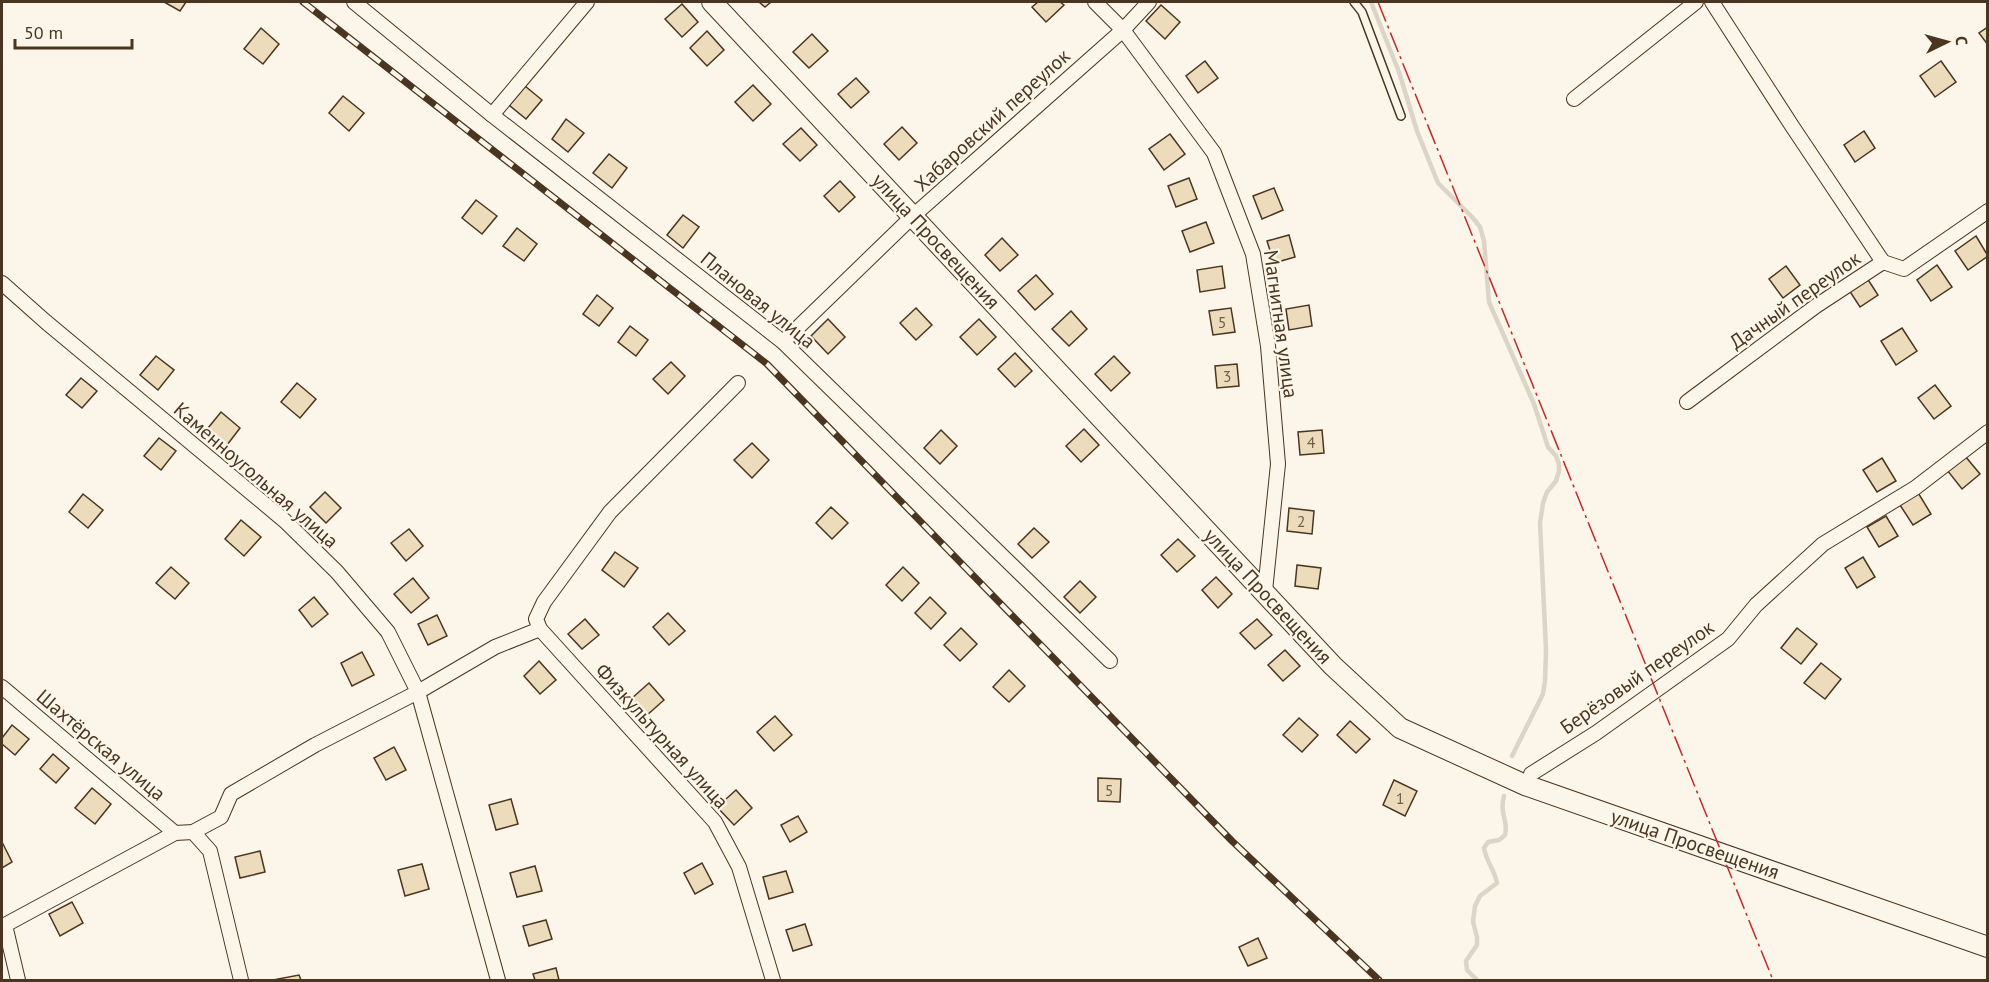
<svg xmlns="http://www.w3.org/2000/svg" width="1989" height="982" viewBox="0 0 1989 982" font-family="'PT Sans',sans-serif">
<style>
.lines{fill:none;stroke-linecap:round;stroke-linejoin:round}
.stream{stroke:#dcd4c6;stroke-width:4.5}
.building{fill:#ecdcbc;stroke:#4a3520;stroke-width:1.5}
.lane-casing{stroke:#4a3520;stroke-width:10}
.street-casing{stroke:#4a3520;stroke-width:16}
.secondary-casing{stroke:#4a3520;stroke-width:22}
.lane{stroke:#fbf6e9;stroke-width:7}
.street{stroke:#fbf6e9;stroke-width:14}
.secondary{stroke:#fbf6e9;stroke-width:20}
.rail-casing{stroke:#4a3520;stroke-width:7}
.rail{stroke:#fbf6e9;stroke-width:4.5;stroke-dasharray:14;stroke-linecap:butt}
.power{stroke:#c62828;stroke-width:1.5;stroke-dasharray:21 4.5 3 4.5;stroke-linecap:butt}
.labels{text-anchor:middle;stroke-width:4.5;stroke-linejoin:round;paint-order:stroke}
.number-label{font-size:16px;fill:#725f47}
.street-label{font-size:20px;fill:#4a3520;stroke:#fbf6e9}
</style>
<rect width="100%" height="100%" fill="#fbf6e9"/>
<g class="lines">
<g class="stream">
<polyline points="1371,2 1399,72 1417,131 1438,183 1473,218 1480,227 1484,241 1489,302 1534,404 1548,447 1556,456 1559,464 1559,471 1556,481 1547,492 1543,503 1540,523 1546,650 1545,681 1543,694 1512,756"/>
<path d="M1477,980L1467,970L1466,961L1477,945V937L1473,922L1475,906L1480,896L1497,883C1495,871 1486,861 1484,848L1488,842L1499,840L1505,835C1509,821 1499,815 1504,796"/>
</g>
</g>
<g class="building">
<polygon points="164,2 186,2 180,11"/>
<polygon points="759,2 771,2 765,7"/>
<polygon points="1038,2 1060,2 1064,5 1046,22 1032,7"/>
<polygon points="682,4 698,22 682,37 665,19"/>
<polygon points="1161,5 1180,22 1165,39 1146,21"/>
<polygon points="1988,27 1988,45 1979,33"/>
<polygon points="261,28 279,44 263,64 244,49"/>
<polygon points="707,31 724,50 707,66 690,48"/>
<polygon points="812,34 828,51 809,68 793,52"/>
<polygon points="1205,61 1218,78 1198,93 1186,76"/>
<polygon points="1941,61 1956,82 1935,97 1920,76"/>
<polygon points="856,78 869,92 851,108 838,94"/>
<polygon points="753,85 771,104 753,121 735,102"/>
<polygon points="525,86 542,100 526,119 509,105"/>
<polygon points="343,96 364,113 349,131 329,113"/>
<polygon points="566,119 584,133 568,152 552,139"/>
<polygon points="902,127 917,143 899,160 884,144"/>
<polygon points="801,128 817,145 800,161 783,144"/>
<polygon points="1864,131 1875,148 1855,162 1844,145"/>
<polygon points="1170,134 1185,154 1164,170 1149,149"/>
<polygon points="609,154 627,168 612,188 593,173"/>
<polygon points="1189,178 1197,199 1176,207 1168,186"/>
<polygon points="840,181 855,197 839,212 824,196"/>
<polygon points="1274,188 1283,210 1262,219 1253,196"/>
<polygon points="476,200 497,216 482,234 462,218"/>
<polygon points="683,215 699,227 683,248 667,235"/>
<polygon points="1206,222 1214,243 1190,252 1182,231"/>
<polygon points="517,228 537,244 524,261 503,246"/>
<polygon points="1289,235 1295,257 1274,263 1267,241"/>
<polygon points="1976,236 1988,256 1968,270 1955,251"/>
<polygon points="1002,238 1018,255 1000,271 985,255"/>
<polygon points="1937,265 1952,287 1931,301 1917,280"/>
<polygon points="1222,266 1225,288 1200,292 1197,270"/>
<polygon points="1786,266 1800,285 1783,298 1769,279"/>
<polygon points="1036,275 1053,294 1035,310 1018,291"/>
<polygon points="1865,275 1878,295 1860,307 1847,287"/>
<polygon points="597,295 613,308 599,326 583,314"/>
<polygon points="1309,305 1312,326 1289,330 1286,309"/>
<polygon points="916,308 932,325 916,340 900,323"/>
<polygon points="1231,308 1235,332 1213,335 1209,311"/>
<polygon points="1071,311 1087,329 1069,346 1052,329"/>
<polygon points="828,319 845,337 828,354 811,336"/>
<polygon points="979,319 996,337 977,355 960,337"/>
<polygon points="630,326 648,340 636,356 618,342"/>
<polygon points="1902,328 1917,351 1896,365 1881,341"/>
<polygon points="1015,353 1032,371 1015,387 998,369"/>
<polygon points="156,356 174,370 158,390 140,375"/>
<polygon points="1114,356 1130,373 1111,391 1095,374"/>
<polygon points="671,362 685,376 668,394 653,379"/>
<polygon points="1237,364 1239,386 1217,388 1215,366"/>
<polygon points="81,378 97,391 82,408 66,395"/>
<polygon points="297,383 316,399 300,418 281,402"/>
<polygon points="1935,385 1951,406 1934,419 1918,398"/>
<polygon points="221,412 240,428 224,449 204,433"/>
<polygon points="1084,429 1099,445 1081,462 1066,446"/>
<polygon points="941,430 957,446 940,464 924,448"/>
<polygon points="1322,430 1324,453 1300,455 1298,432"/>
<polygon points="159,438 176,451 161,470 144,456"/>
<polygon points="752,443 769,460 752,478 734,460"/>
<polygon points="1965,456 1980,474 1962,489 1947,470"/>
<polygon points="1882,458 1896,481 1877,492 1863,470"/>
<polygon points="1917,491 1931,514 1913,525 1898,502"/>
<polygon points="325,492 341,508 326,523 310,507"/>
<polygon points="83,494 103,510 88,528 69,512"/>
<polygon points="831,507 848,523 832,539 816,523"/>
<polygon points="1289,508 1314,511 1312,534 1287,531"/>
<polygon points="1886,516 1898,536 1879,547 1867,527"/>
<polygon points="241,520 261,537 244,556 225,539"/>
<polygon points="1034,528 1049,542 1032,558 1018,544"/>
<polygon points="409,529 423,546 406,561 391,543"/>
<polygon points="1178,539 1195,556 1177,572 1161,555"/>
<polygon points="615,552 638,568 624,587 602,570"/>
<polygon points="1863,557 1875,577 1857,588 1845,568"/>
<polygon points="1297,565 1321,568 1318,589 1295,586"/>
<polygon points="171,567 189,583 175,599 156,583"/>
<polygon points="903,567 919,583 902,601 886,585"/>
<polygon points="1216,577 1232,594 1218,608 1202,590"/>
<polygon points="413,578 429,598 411,613 394,594"/>
<polygon points="1080,581 1096,597 1080,613 1064,597"/>
<polygon points="314,597 328,614 312,627 299,610"/>
<polygon points="930,597 946,613 931,629 915,613"/>
<polygon points="668,613 685,631 669,645 653,627"/>
<polygon points="437,615 447,636 428,645 418,624"/>
<polygon points="585,619 599,635 582,649 568,634"/>
<polygon points="1257,619 1272,635 1255,649 1240,633"/>
<polygon points="961,628 977,644 960,661 944,645"/>
<polygon points="1797,628 1817,644 1801,664 1781,648"/>
<polygon points="1285,650 1300,666 1283,681 1268,665"/>
<polygon points="362,652 374,675 352,686 341,663"/>
<polygon points="539,661 556,680 540,694 524,676"/>
<polygon points="1821,663 1841,679 1825,699 1804,683"/>
<polygon points="1009,670 1025,686 1009,702 993,687"/>
<polygon points="649,683 664,700 646,716 631,699"/>
<polygon points="775,716 792,735 774,751 757,732"/>
<polygon points="1299,718 1318,735 1302,752 1283,735"/>
<polygon points="1350,721 1370,739 1356,753 1337,735"/>
<polygon points="12,725 29,739 15,755 2,744 2,738"/>
<polygon points="394,747 406,770 386,780 374,758"/>
<polygon points="53,754 69,768 56,783 40,769"/>
<polygon points="1098,778 1121,779 1120,802 1098,801"/>
<polygon points="1394,780 1417,791 1405,816 1383,805"/>
<polygon points="92,788 111,804 95,824 75,808"/>
<polygon points="736,790 752,808 734,825 717,807"/>
<polygon points="511,799 518,824 496,830 489,805"/>
<polygon points="798,816 807,832 790,842 781,825"/>
<polygon points="2,842 12,862 2,868"/>
<polygon points="260,851 265,872 240,878 235,857"/>
<polygon points="702,863 713,884 695,894 684,873"/>
<polygon points="422,864 429,889 405,896 398,870"/>
<polygon points="535,866 542,891 517,897 510,873"/>
<polygon points="786,871 793,892 769,899 763,877"/>
<polygon points="72,902 83,923 60,936 49,914"/>
<polygon points="546,920 552,939 529,946 523,926"/>
<polygon points="805,924 812,945 793,951 786,930"/>
<polygon points="1258,938 1267,958 1248,966 1239,947"/>
<polygon points="556,968 559,980 535,980 533,974"/>
<polygon points="299,975 301,980 273,980"/>
</g>
<g class="lines">
<defs>
<polyline id="lane" points="1354,2 1362,12 1401,116"/>
<g id="street">
<polyline points="354,2 492,115 783,342 1110,661"/>
<polyline points="1095,2 1123,30 1214,153 1253,254 1268,346 1278,464 1265,591"/>
<polyline points="1712,2 1792,126 1883,262"/>
<polyline points="1574,99 1696,2"/>
<polyline points="492,115 587,2"/>
<polyline points="2,283 46,322 285,521 337,572 388,632 418,692 498,980"/>
<polyline points="783,342 913,216 1123,30 1149,2"/>
<polyline points="1687,402 1816,306 1883,262 1904,269 1988,211"/>
<polyline points="540,629 715,822 739,867 773,980"/>
<polyline points="2,687 175,833"/>
<polyline points="1531,774 1596,733 1728,639 1756,605 1823,544 1915,488 1988,432"/>
<polyline points="193,832 210,851 241,980"/>
<polyline points="18,980 5,925 175,833 193,832 221,817 231,794 315,745 418,692 495,647 540,629 536,619 544,602 610,512 738,383"/>
</g>
<polyline id="secondary" points="712,2 1333,666 1400,728 1525,785 1988,947"/>
</defs>
<use href="#lane" class="lane-casing"/>
<use href="#street" class="street-casing"/>
<use href="#secondary" class="secondary-casing"/>
<use href="#lane" class="lane"/>
<use href="#street" class="street"/>
<use href="#secondary" class="secondary"/>
<defs>
<polyline id="rail" points="303,2 767,364 1232,841 1379,980"/>
</defs>
<use href="#rail" class="rail-casing"/>
<use href="#rail" class="rail"/>
<polyline class="power" points="1378,2 1773,980"/>
</g>
<g class="labels">
<g class="number-label">
<text x="1222" y="328">5</text>
<text x="1227" y="382">3</text>
<text x="1311" y="448">4</text>
<text x="1301" y="527">2</text>
<text x="1109" y="796">5</text>
<text x="1400" y="804">1</text>
</g>
<g class="street-label">
<text transform="translate(992 120) rotate(-42)" y="7">Хабаровский переулок</text>
<text transform="translate(936 241) rotate(47)" y="7">улица Просвещения</text>
<text transform="translate(758 300) rotate(39)" y="7">Плановая улица</text>
<text transform="translate(1795 300) rotate(-35)" y="7">Дачный переулок</text>
<text transform="translate(1281 324) rotate(82)" y="7">Магнитная улица</text>
<text transform="translate(256 475) rotate(41)" y="7">Каменноугольная улица</text>
<text transform="translate(1268 596) rotate(47)" y="7">улица Просвещения</text>
<text transform="translate(1637 677) rotate(-35)" y="7">Берёзовый переулок</text>
<text transform="translate(662 736) rotate(48)" y="7">Физкультурная улица</text>
<text transform="translate(101 745) rotate(40)" y="7">Шахтёрская улица</text>
<text transform="translate(1695 844) rotate(19)" y="7">улица Просвещения</text>
</g>
</g>
<rect width="1989" height="982" fill="none" stroke="#4a3520" stroke-width="6"/>
<g transform="translate(1947 42) rotate(85)" stroke="#fbf6e9" stroke-width="4.5" paint-order="stroke">
<path d="M0-4.5L10 22L0 15L-10 22Z" fill="#4a3520"/>
<text y="-9" font-size="16" font-weight="bold" text-anchor="middle" fill="#4a3520">С</text>
</g>
<path d="M15 39v9h117v-9" fill="none" stroke="#4a3520" stroke-width="3"/>
<text x="24" y="39" font-size="18" fill="#4a3520" stroke="#fbf6e9" stroke-width="4.5" paint-order="stroke">50 m</text>
</svg>
